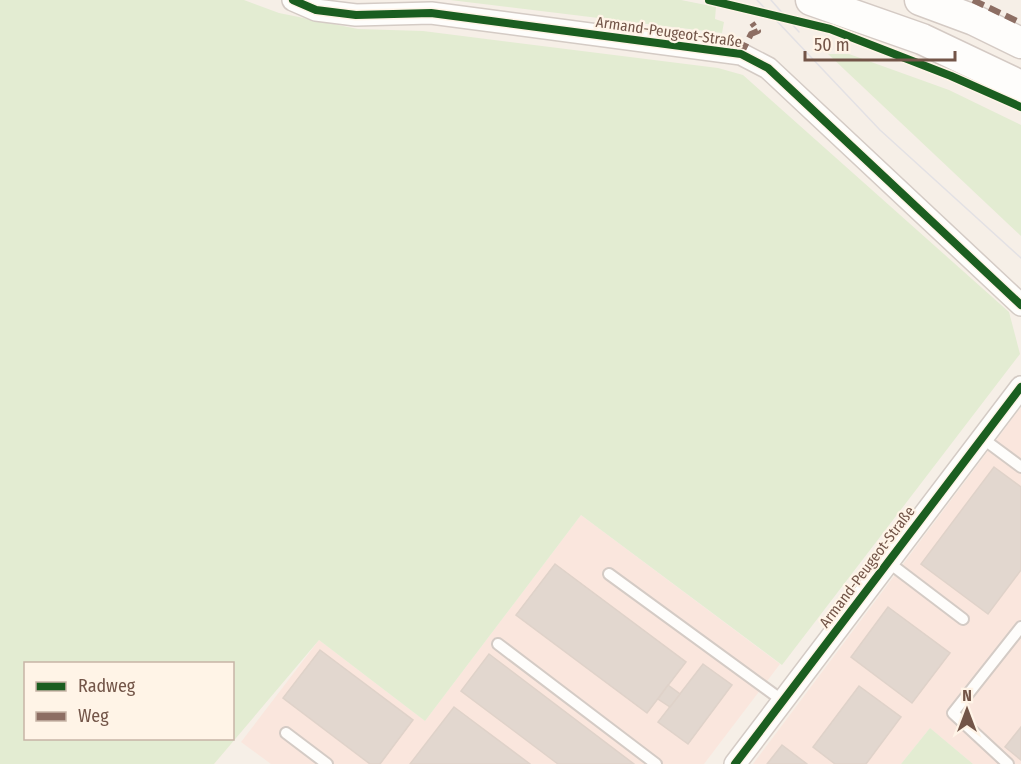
<svg xmlns="http://www.w3.org/2000/svg" width="1021" height="764" viewBox="0 0 1021 764" font-family="'Fira Sans Condensed',sans-serif">
<style>
.commercial{fill:#fae6dd}
.green{fill:#e3ecd2;fill-rule:evenodd}
.building{fill:#e2d7cf;stroke:#dfd2c9;stroke-width:1.5}
.lines{fill:none;stroke-linecap:round;stroke-linejoin:round}
.service-casing{stroke:#d4cbc5;stroke-width:14}
.minor-casing{stroke:#d4cbc5;stroke-width:24}
.secondary-casing{stroke:#d4cac4;stroke-width:33}
.service{stroke:#fefdfb;stroke-width:10}
.minor{stroke:#fefdfb;stroke-width:21}
.secondary{stroke:#fefdfb;stroke-width:30}
.tram{stroke:#e3e1e4;stroke-width:1.5}
.quiet{stroke:#8d6e63;stroke-width:6;stroke-dasharray:12 6;stroke-linecap:butt}
.cycleway-casing{stroke:#fff4e7;stroke-width:11}
.cycleway{stroke:#1b5e20;stroke-width:8}
.labels{text-anchor:middle;stroke-width:4.5;stroke-linejoin:round;paint-order:stroke}
.street-label{font-size:15px;fill:#735548;stroke:#fff4e7}
</style>
<rect width="100%" height="100%" fill="#f6efe7"/>
<g class="commercial">
<polygon points="1021,407 1021,764 973,764 930,728 901,764 753,764"/>
<polygon points="581,515 780,664 704,764 271,764 241,742 319,640 425,721"/>
</g>
<g class="green">
<path d="M0,0H244L279,13L358,29L423,31L718,68L743,75L1009,312L1020,354L782,665L581,515L425,721L319,640L214,764H0ZM26,664H232V738H26Z"/>
<polygon points="450,0 681,0 716,7 715,19 724,22 722,33"/>
<polygon points="828,54 849,54 949,90 1021,125 1021,236"/>
<polygon points="930,728 973,764 901,764"/>
</g>
<g class="building">
<polygon points="994,467 1021,487 1021,570 988,614 921,564"/>
<polygon points="555,564 686,662 647,713 516,615"/>
<polygon points="888,607 950,653 912,703 851,657"/>
<polygon points="320,650 413,720 380,764 370,764 283,698"/>
<polygon points="489,654 634,764 558,764 461,691"/>
<polygon points="703,664 732,685 688,744 658,722"/>
<polygon points="668,685 680,694 670,707 658,699"/>
<polygon points="859,686 901,717 866,764 835,764 813,747"/>
<polygon points="454,707 530,764 410,764"/>
<polygon points="1021,727 1021,760 1005,747"/>
<polygon points="782,745 807,764 767,764"/>
</g>
<g class="lines">
<defs>
<g id="service">
<polyline points="982,438 1021,467"/>
<polyline points="888,562 963,619"/>
<polyline points="609,574 783,701"/>
<polyline points="498,644 656,764"/>
<polyline points="286,733 327,764"/>
<polyline points="1008,764 953,713 1021,627"/>
</g>
<g id="minor">
<polyline points="293,0 316,10 356,15 431,13 741,54 768,68 1021,305"/>
<polyline points="735,764 1021,387"/>
</g>
<g id="secondary">
<polyline points="811,0 922,39 1021,86"/>
<polyline points="920,0 974,20 1021,43"/>
</g>
</defs>
<use href="#service" class="service-casing"/>
<use href="#minor" class="minor-casing"/>
<use href="#secondary" class="secondary-casing"/>
<use href="#service" class="service"/>
<use href="#minor" class="minor"/>
<use href="#secondary" class="secondary"/>
<g class="tram">
<polyline points="757,0 880,130 1021,258"/>
<polyline points="771,0 799,32"/>
</g>
<g class="quiet">
<polyline points="973,0 1021,23"/>
<polyline points="741,54 751,34 758,31 752,23"/>
</g>
<defs>
<g id="cycleway">
<polyline points="293,0 316,10 356,15 431,13 741,54 768,68 1021,305"/>
<polyline points="709,0 830,29 951,76 1021,107"/>
<polyline points="735,764 1021,387"/>
</g>
</defs>
<use href="#cycleway" class="cycleway-casing"/>
<use href="#cycleway" class="cycleway"/>
</g>
<g class="labels">
<g class="street-label">
<text transform="translate(669 32) rotate(8)" y="5">Armand-Peugeot-Straße</text>
<text transform="translate(867 567) rotate(-53)" y="5">Armand-Peugeot-Straße</text>
</g>
</g>
<rect x="24" y="662" width="210" height="78" fill="#fff4e7" stroke="#c7b4a7" stroke-width="1.5"/>
<rect x="36" y="682" width="30" height="9" fill="#1b5e20" stroke="#c7b4a7" stroke-width="1.5"/>
<text x="78" y="692" font-size="18" fill="#735548">Radweg</text>
<rect x="36" y="712" width="30" height="9" fill="#8d6e63" stroke="#c7b4a7" stroke-width="1.5"/>
<text x="78" y="722" font-size="18" fill="#735548">Weg</text>
<g transform="translate(967 710)" stroke="#fff4e7" stroke-width="4.5" paint-order="stroke">
<path d="M0-4.5L10 22L0 15L-10 22Z" fill="#735548"/>
<text y="-9" font-size="16" font-weight="bold" text-anchor="middle" fill="#735548">N</text>
</g>
<path d="M805 51v9h150v-9" fill="none" stroke="#735548" stroke-width="3"/>
<text x="814" y="51" font-size="18" fill="#735548" stroke="#fff4e7" stroke-width="4.5" paint-order="stroke">50 m</text>
</svg>
